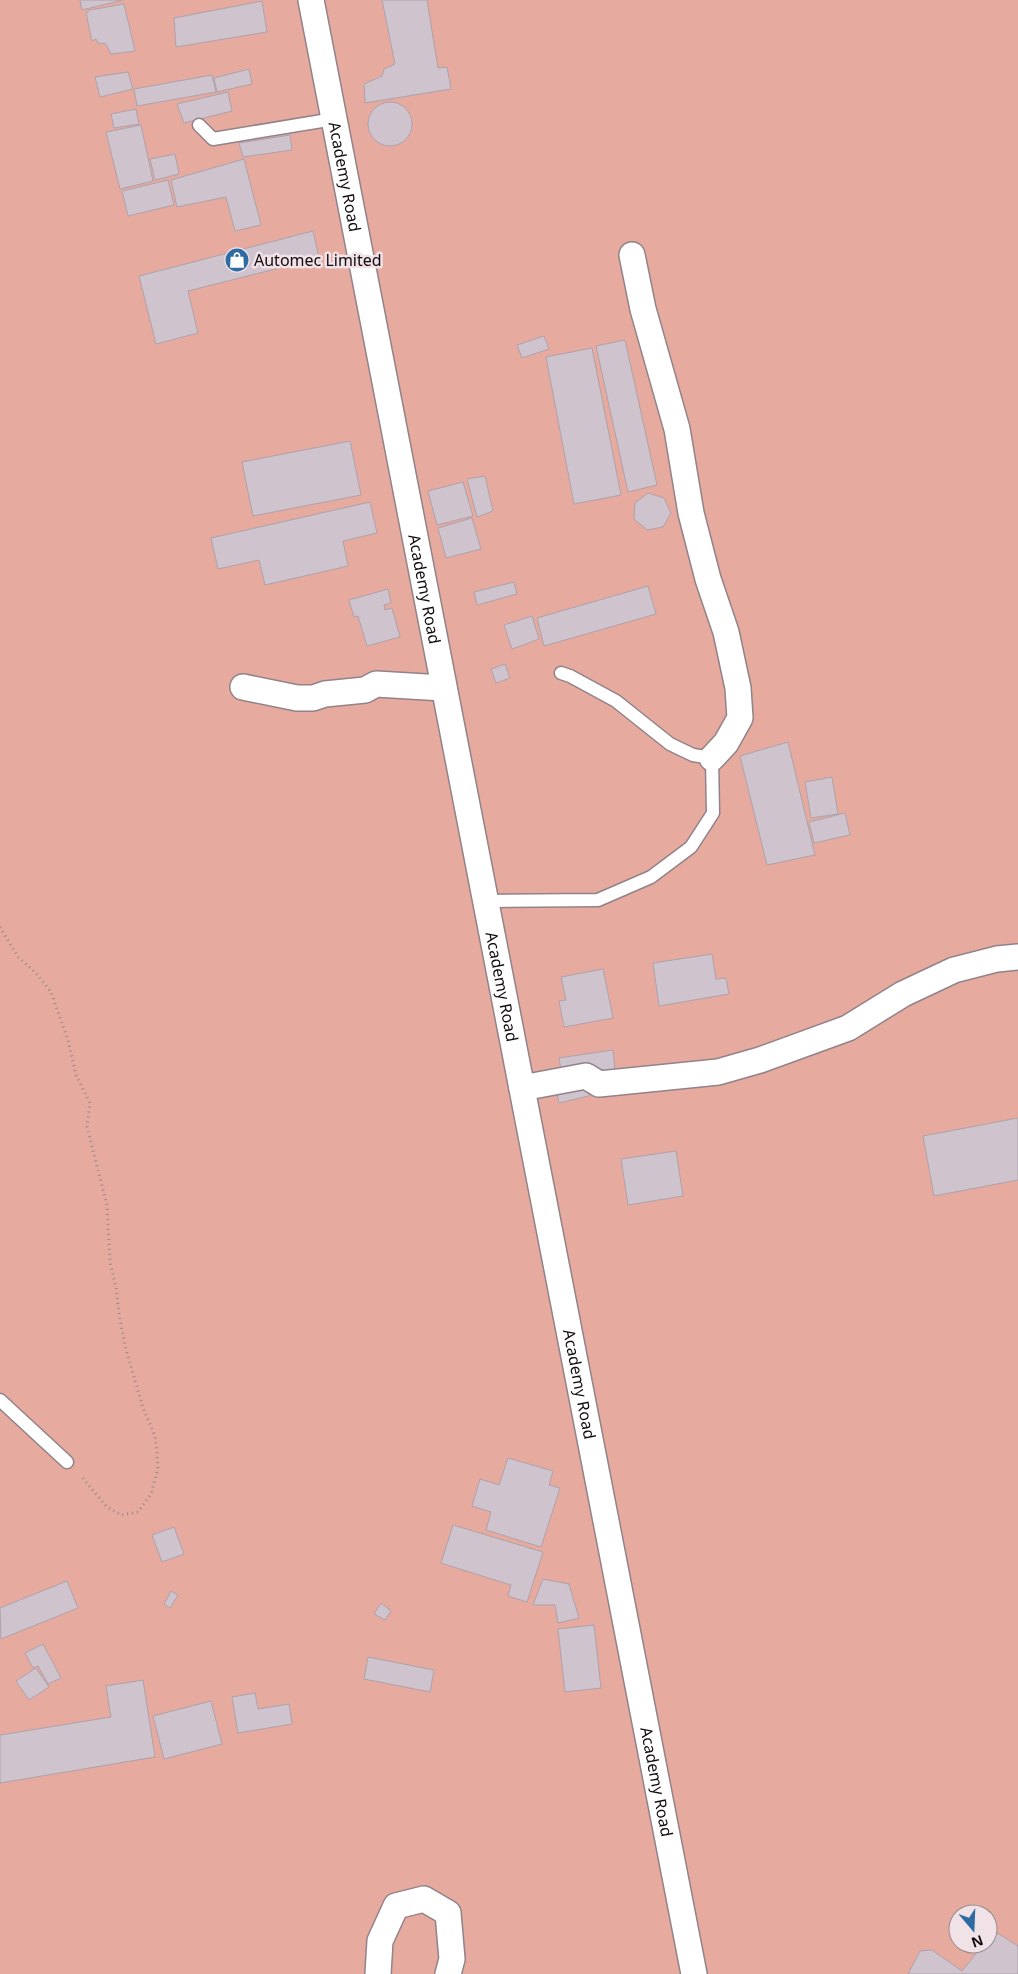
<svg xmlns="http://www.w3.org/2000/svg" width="1018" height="1974" viewBox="0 0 1018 1974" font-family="'Noto Sans',sans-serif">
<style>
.green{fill:#e7aa9e;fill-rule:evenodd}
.building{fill:#cfc3cd;stroke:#ada2ac}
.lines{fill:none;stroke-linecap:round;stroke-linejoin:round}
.lane-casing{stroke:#918389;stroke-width:15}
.street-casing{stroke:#918389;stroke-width:28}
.path{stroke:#958a8e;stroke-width:3;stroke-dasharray:1 4;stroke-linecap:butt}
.lane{stroke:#fff;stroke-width:12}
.street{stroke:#fff;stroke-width:25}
.labels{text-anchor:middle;stroke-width:5;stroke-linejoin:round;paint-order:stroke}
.street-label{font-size:16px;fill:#100b0d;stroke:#f1e2e8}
.poi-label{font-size:16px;fill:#100b0d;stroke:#f1e2e8;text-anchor:start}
</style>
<rect width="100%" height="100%" fill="#f1e2e8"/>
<path class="green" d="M0,0H1018V1974H0ZM958,1914H988V1944H958Z"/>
<g class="building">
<polygon points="80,0 123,0 82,10"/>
<polygon points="382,0 427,0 438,68 447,67 451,89 365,103 364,84 382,76 384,69 395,64"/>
<polygon points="262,1 267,32 176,47 174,18"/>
<polygon points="124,4 135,51 111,54 106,44 98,43 96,39 92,41 86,13 90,10"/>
<polygon points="249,69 252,84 217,92 214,78"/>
<polygon points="128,72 133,89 100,97 95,77"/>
<polygon points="212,75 216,92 137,106 134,89"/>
<polygon points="228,92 232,111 184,123 177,104"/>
<circle cx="390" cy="124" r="22"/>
<polygon points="136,109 139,124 114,128 111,114"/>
<polygon points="141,125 153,181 120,189 106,132"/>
<polygon points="290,135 292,150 243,157 239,143"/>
<polygon points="175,154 179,174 155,180 150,159"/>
<polygon points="244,159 261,225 235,231 226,197 177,207 171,180"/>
<polygon points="168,180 174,205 128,216 122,191"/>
<polygon points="313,231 319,258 188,291 198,333 156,344 139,276"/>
<polygon points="544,336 549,349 522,358 517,345"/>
<polygon points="625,340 657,485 628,492 596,346"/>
<polygon points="592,348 621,495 574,504 546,357"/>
<polygon points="350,441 361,495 253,516 242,462"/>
<polygon points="485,476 493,511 477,517 467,479"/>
<polygon points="463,482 473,516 437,525 428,491"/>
<polygon points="648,493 664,498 671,513 663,527 647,530 634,519 635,503"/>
<polygon points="370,502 377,533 343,541 348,566 265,585 259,560 218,569 211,538"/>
<polygon points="472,518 481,549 446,558 438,528"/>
<polygon points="514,582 517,594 477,605 474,592"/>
<polygon points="648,586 656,614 544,646 537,618"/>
<polygon points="388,589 391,603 384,605 385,610 392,608 400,637 367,646 358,616 354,617 349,600"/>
<polygon points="532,616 539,639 512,649 504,625"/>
<polygon points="505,664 510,678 496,683 491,669"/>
<polygon points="788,742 815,855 767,865 740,756"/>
<polygon points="832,777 838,814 811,818 805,782"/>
<polygon points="845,813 850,835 814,843 809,822"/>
<polygon points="712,954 716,979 726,978 729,994 659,1006 653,963"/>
<polygon points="603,969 613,1018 564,1027 559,1001 566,1000 561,977"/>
<polygon points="613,1050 615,1070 562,1077 559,1058"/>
<polygon points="585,1079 589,1096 559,1103 555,1085"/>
<polygon points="1018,1118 1018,1180 934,1196 923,1136"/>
<polygon points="676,1151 683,1196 628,1205 621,1159"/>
<polygon points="508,1458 553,1471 549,1485 560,1488 541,1547 486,1530 491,1512 472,1506 480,1479 499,1485"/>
<polygon points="453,1525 543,1552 527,1602 508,1596 511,1585 441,1563"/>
<polygon points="174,1527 184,1554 162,1562 152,1535"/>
<polygon points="543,1579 569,1584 579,1618 558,1623 555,1605 533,1605"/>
<polygon points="67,1581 78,1608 1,1639 0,1608"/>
<polygon points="171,1591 178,1595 170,1608 164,1604"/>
<polygon points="381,1603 391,1611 385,1620 374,1614"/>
<polygon points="594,1625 601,1688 565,1692 558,1629"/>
<polygon points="43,1644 61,1678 48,1684 38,1666 33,1668 25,1653"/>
<polygon points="368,1657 434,1670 430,1692 364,1679"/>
<polygon points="36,1668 49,1687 29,1700 16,1681"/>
<polygon points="143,1680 155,1757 0,1783 0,1735 111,1717 106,1686"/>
<polygon points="255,1693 258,1709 289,1704 292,1724 238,1733 232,1697"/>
<polygon points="211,1701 222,1744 164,1759 153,1716"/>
<polygon points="994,1931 1018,1946 1018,1974 908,1974 920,1951 932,1950 962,1971 984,1944 988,1944 988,1939"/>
</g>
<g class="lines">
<defs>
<g id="lane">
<polyline points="199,125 213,139 334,119"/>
<polyline points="485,901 598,900 651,877 691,847 713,813 712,758 693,755 670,744 616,701 570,676 561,673"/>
<polyline points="0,1400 67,1462"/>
</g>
<g id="street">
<path id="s1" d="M311,0C437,658 567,1316 694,1974"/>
<polyline points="632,255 643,309 677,429 691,513 708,579 726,632 738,688 740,718 726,743 712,758"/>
<polyline points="243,687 297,698 313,698 325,694 365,690 376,684 443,688"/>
<polyline points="522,1088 586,1076 599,1084 718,1072 760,1060 848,1028 903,994 954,970 997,959 1018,957"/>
<polyline points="378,1974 380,1941 396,1906 424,1899 448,1913 452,1959 448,1974"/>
</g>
</defs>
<use href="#lane" class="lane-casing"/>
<use href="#street" class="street-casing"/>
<polyline class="path" points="0,927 18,957 36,973 51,992 68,1040 76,1075 90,1103 87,1127 107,1205 110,1262 116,1287 119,1314 125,1346 143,1408 155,1436 157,1453 158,1469 151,1494 138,1512 121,1515 106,1506 81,1476"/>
<use href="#lane" class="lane"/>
<use href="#street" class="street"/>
</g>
<defs>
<symbol id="shop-disc" viewBox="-11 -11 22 22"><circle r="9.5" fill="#2d6ba2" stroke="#f1e2e8"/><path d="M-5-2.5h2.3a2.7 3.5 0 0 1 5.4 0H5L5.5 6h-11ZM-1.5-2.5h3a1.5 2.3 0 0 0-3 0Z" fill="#fff"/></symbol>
</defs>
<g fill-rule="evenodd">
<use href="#shop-disc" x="223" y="246" width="28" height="28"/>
</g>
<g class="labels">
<g class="street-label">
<text dy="6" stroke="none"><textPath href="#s1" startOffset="180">Academy Road</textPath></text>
<text dy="6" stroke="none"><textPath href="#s1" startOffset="600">Academy Road</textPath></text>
<text dy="6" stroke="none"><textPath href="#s1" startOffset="1005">Academy Road</textPath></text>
<text dy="6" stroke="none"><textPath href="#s1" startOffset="1410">Academy Road</textPath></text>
<text dy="6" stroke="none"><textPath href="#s1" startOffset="1815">Academy Road</textPath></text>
</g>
<g class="poi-label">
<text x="254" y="266">Automec Limited</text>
</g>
</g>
<g transform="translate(973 1929) rotate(161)"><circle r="24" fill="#f1e2e8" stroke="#978c90"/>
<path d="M0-4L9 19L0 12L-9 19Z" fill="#2d6ba2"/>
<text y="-8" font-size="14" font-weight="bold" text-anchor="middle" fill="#100b0d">N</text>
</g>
</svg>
